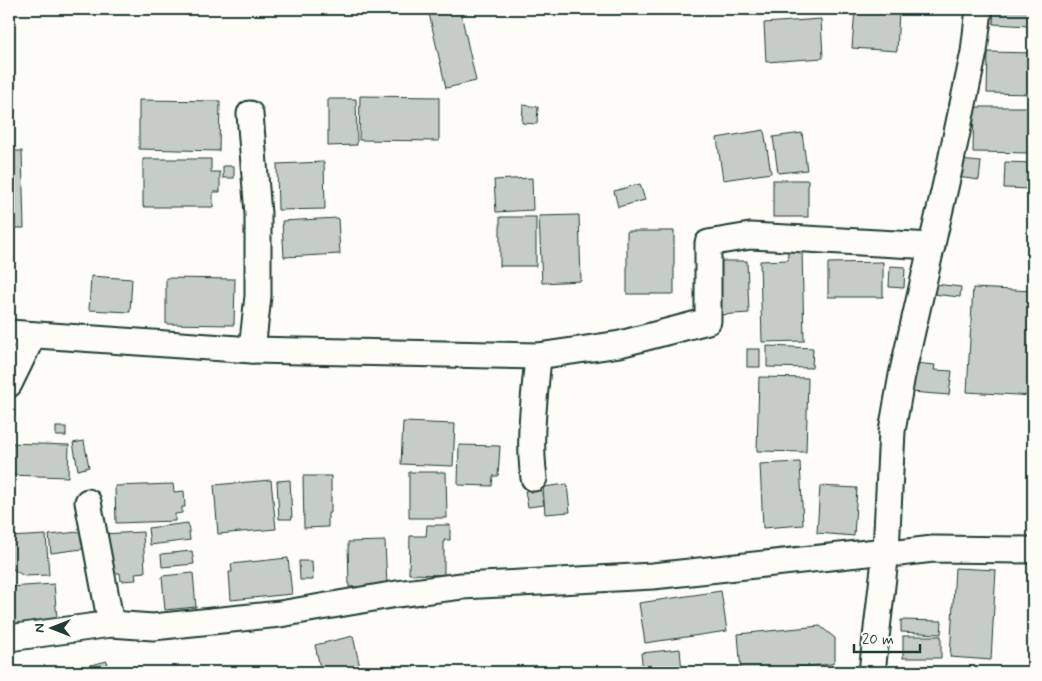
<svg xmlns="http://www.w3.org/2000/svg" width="1042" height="681" viewBox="0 0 1042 681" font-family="Mynerve,sans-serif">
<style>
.building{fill:#c6cdc7;stroke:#1f3d34}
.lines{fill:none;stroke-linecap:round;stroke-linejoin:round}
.minor-casing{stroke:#1f3d34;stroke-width:29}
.minor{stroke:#fdfcf7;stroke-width:25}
</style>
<rect width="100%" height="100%" fill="#fdfcf7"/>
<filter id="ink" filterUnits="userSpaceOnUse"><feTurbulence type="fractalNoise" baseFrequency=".02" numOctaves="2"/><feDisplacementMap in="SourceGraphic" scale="10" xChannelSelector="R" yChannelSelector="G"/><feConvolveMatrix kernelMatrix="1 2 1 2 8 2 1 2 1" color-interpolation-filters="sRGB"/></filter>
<g filter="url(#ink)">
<g class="building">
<polygon points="428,9 460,9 476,81 446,88"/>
<polygon points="855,9 899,10 897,51 852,48"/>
<polygon points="994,9 1030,9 1029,26 993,24"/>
<polygon points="821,19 823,58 766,62 764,23"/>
<polygon points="988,52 1033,53 1033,94 987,93"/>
<polygon points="360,96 439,97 439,141 359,140"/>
<polygon points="328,99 356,99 357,145 328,146"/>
<polygon points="139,100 220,101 219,151 139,149"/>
<polygon points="523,105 538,107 537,124 522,123"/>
<polygon points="974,107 1033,107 1033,153 973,152"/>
<polygon points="764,130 771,173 723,180 717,138"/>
<polygon points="802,133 807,170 778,173 773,137"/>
<polygon points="9,151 22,151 24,228 9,228"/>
<polygon points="143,159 211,159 211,172 220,172 220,192 213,192 213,207 143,207"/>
<polygon points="959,160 981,162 979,180 957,177"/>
<polygon points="324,162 325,209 278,210 277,164"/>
<polygon points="1005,162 1033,163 1033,189 1004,188"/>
<rect x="223" y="166" width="11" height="12"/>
<polygon points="532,178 533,210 496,212 494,180"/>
<rect x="773" y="180" width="35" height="37"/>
<polygon points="640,184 645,200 618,207 614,191"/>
<polygon points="579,215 581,281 542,283 539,216"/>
<rect x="500" y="217" width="36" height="49"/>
<polygon points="338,218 340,254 284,257 282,221"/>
<rect x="627" y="231" width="47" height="63"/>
<polygon points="788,248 802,248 804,341 762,342 760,261 788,260"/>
<polygon points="716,261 747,261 749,313 718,315"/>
<polygon points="883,262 883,297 828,297 828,263"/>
<polygon points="890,266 905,267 904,288 889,287"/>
<polygon points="91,276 132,279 130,312 89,310"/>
<polygon points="166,278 235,279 234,325 166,324"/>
<polygon points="935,284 961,287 960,297 933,294"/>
<polygon points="973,288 1033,291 1033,396 967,392"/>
<polygon points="767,346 813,348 812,368 767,367"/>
<rect x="747" y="349" width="13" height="18"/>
<polygon points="914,363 935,365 934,370 952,371 949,395 911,392"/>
<polygon points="759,377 808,378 806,452 757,451"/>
<polygon points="403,422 455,424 453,466 401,464"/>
<rect x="56" y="427" width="10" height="9"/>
<polygon points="84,441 89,467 78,470 73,443"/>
<polygon points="9,443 69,445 68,477 9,475"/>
<polygon points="459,445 500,446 498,476 493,476 492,486 458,485"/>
<polygon points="800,462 803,525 763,528 760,464"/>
<polygon points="409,472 446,472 447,518 409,518"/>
<polygon points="303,476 331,476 331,513 328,513 328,527 304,528"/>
<polygon points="271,480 276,529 218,534 214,485"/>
<polygon points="290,480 292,519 279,519 277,481"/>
<polygon points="173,484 174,492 184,491 185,507 182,507 182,513 175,514 175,521 116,523 115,486"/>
<polygon points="567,484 570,512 545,514 543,487"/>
<polygon points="820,486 857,488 854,536 817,533"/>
<polygon points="541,488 544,505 528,507 525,491"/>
<polygon points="188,523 190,540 150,545 148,528"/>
<polygon points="427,525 450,525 450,540 444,540 444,575 409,574 410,536 426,536"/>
<polygon points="88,531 90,548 51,553 49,535"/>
<polygon points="143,532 145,572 135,573 136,580 121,581 120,573 103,574 101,534"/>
<polygon points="46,535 49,575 24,576 11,568 9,537"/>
<polygon points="385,541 387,586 349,587 348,542"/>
<polygon points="192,551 194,564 162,567 161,554"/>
<polygon points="288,558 292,594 231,600 229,572 232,572 231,564"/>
<polygon points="299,561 312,561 313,580 300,580"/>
<polygon points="955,568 996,570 991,660 950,657"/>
<polygon points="193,573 196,607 165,610 162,576"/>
<polygon points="54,584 57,619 16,627 15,623 12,623 9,587"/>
<polygon points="721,591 727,631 645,643 639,603"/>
<polygon points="901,620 942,621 941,634 901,632"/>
<polygon points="820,626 835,638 835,660 832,664 741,672 738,634"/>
<polygon points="353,636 361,672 321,672 315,645"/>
<rect x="903" y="636" width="38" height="22"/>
<polygon points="680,649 682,672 643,672 641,653"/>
<polygon points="107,661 110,672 92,672 91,665"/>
<rect x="900" y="667" width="41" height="5"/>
</g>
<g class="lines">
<defs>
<g id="minor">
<polyline points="250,114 258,214 258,296 252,350"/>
<polyline points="9,333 252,350 538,356 620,344 708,321 708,243 750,236 932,246"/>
<polyline points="9,384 33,335"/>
<path d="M534,478C528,438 535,396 538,356"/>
<polyline points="88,502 111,624"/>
<polyline points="9,638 111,624 153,627 280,614 397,594 462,586 653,576 886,551 899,553 933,549 1033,550"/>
<polyline points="872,672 886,551 892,431 902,375 949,170 974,52 979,9"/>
</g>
</defs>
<use href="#minor" class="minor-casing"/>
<use href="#minor" class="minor"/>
</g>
</g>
<rect width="1042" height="681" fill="none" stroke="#fdfcf7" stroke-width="30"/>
<rect x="15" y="15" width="1012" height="651" fill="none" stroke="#1f3d34" stroke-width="2" filter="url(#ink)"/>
<g transform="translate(52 628) rotate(270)" stroke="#fdfcf7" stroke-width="4" paint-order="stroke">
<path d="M0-4L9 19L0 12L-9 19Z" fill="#1f3d34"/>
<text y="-8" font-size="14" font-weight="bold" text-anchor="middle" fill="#1f3d34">N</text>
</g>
<path d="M854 644v8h66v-8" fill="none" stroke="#1f3d34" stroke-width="2.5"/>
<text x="862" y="644" font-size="15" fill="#1f3d34" stroke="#fdfcf7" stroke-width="4" paint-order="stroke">20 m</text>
</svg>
